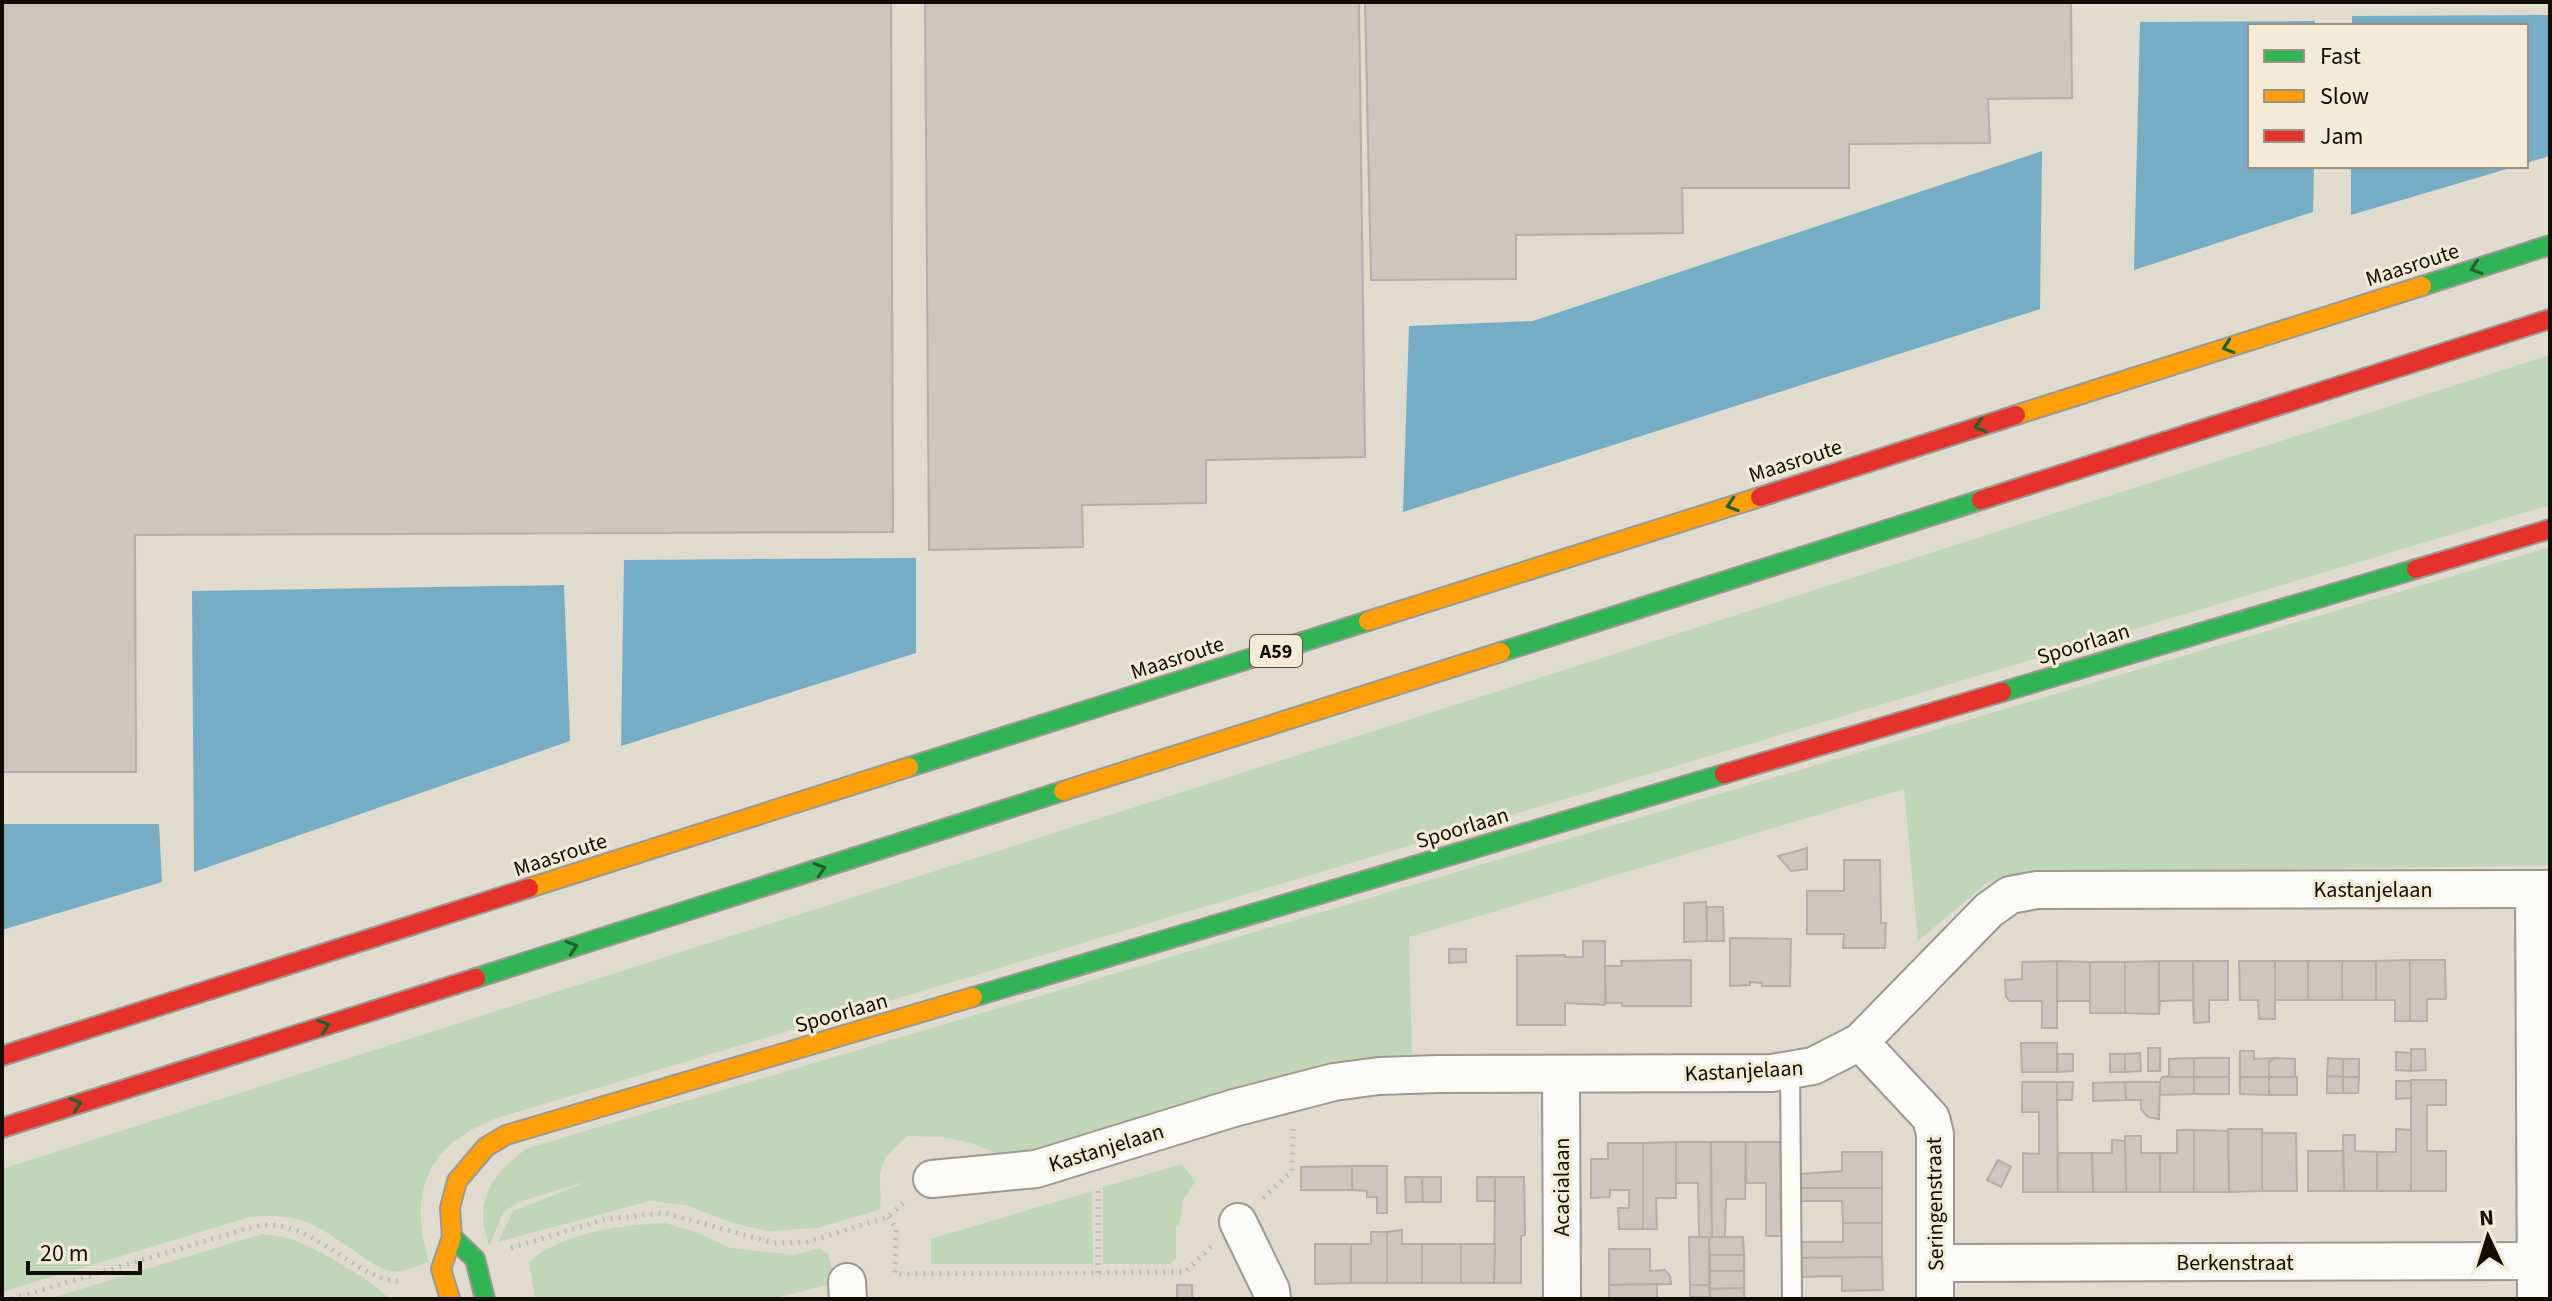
<svg xmlns="http://www.w3.org/2000/svg" width="2552" height="1301" viewBox="0 0 2552 1301" font-family="'Source Sans 3',sans-serif">
<style>
.green{fill:#c1d6b8}
.water{fill:#77adc4}
.building{fill:#ccc5c1;stroke:#b4ada9;stroke-width:2}
.lines{fill:none;stroke-linecap:round;stroke-linejoin:round}
.lane-casing{stroke:#9d9990;stroke-width:22}
.street-casing{stroke:#9d9990;stroke-width:40}
.fast-casing{stroke:#9d9990;stroke-width:22}
.slow-casing{stroke:#9d9990;stroke-width:22}
.jam-casing{stroke:#9d9990;stroke-width:22}
.path{stroke:#bfbdb9;stroke-width:5;stroke-dasharray:2 6;stroke-linecap:butt}
.lane{stroke:#fafaf8;stroke-width:18}
.street{stroke:#fafaf8;stroke-width:36}
.fast{stroke:#30b455;stroke-width:18}
.slow{stroke:#ff9f0a;stroke-width:18}
.jam{stroke:#e5322d;stroke-width:18}
.oneway{stroke:#20602e}
.labels{text-anchor:middle;stroke-width:6;stroke-linejoin:round;paint-order:stroke}
.shield{fill:#f4ebd6;stroke:#545045;stroke-width:2}
.shield-label{font-size:20px;font-weight:bold;fill:#100d07}
.street-label{font-size:22px;fill:#100d07;stroke:#f4ebd6}
</style>
<rect width="100%" height="100%" fill="#e0dbcf"/>
<g class="green">
<path d="M2550,355V505L497,1118C427,1145 408,1191 429,1262C417,1266 404,1273 392,1271C380,1270 369,1261 359,1254C317,1226 303,1212 250,1217L2,1292V1169Z"/>
<path d="M2550,547V865L2020,874L1987,883L1918,941L1904,789L1409,937L1412,1054L1350,1061L1294,1072L1003,1158C973,1139 943,1136 908,1136C892,1150 878,1160 880,1184C880,1193 882,1201 879,1210L817,1228L769,1231L739,1225L685,1205L650,1201L498,1242L513,1211L589,1181L522,1201L504,1211L489,1246C487,1236 482,1224 483,1214C483,1186 506,1162 528,1148Z"/>
<polygon points="1182,1164 1195,1182 1183,1200 1179,1226 1176,1226 1176,1258 1170,1264 1103,1264 1103,1187"/>
<polygon points="1092,1191 1093,1264 931,1264 931,1239"/>
<path d="M665,1223L696,1232L730,1248L795,1255L819,1248L828,1254L835,1283L772,1299H535L529,1262C562,1232 622,1225 665,1223Z"/>
<path d="M262,1234C270,1235 279,1236 287,1238C309,1243 376,1282 389,1299H48Z"/>
</g>
<g class="water">
<polygon points="2550,15 2550,156 2526,163 2526,26 2352,26 2352,16"/>
<polygon points="2315,21 2315,26 2250,26 2250,166 2314,166 2313,212 2134,270 2140,22"/>
<polygon points="2042,151 2040,309 1403,512 1409,326 1533,321"/>
<polygon points="2351,166 2517,166 2351,215"/>
<polygon points="916,558 916,653 621,746 624,560"/>
<polygon points="564,585 570,741 194,872 192,591"/>
<polygon points="2,824 159,824 162,882 2,930"/>
</g>
<g class="building">
<polygon points="2,2 891,2 893,532 135,535 136,772 2,772"/>
<polygon points="925,2 1359,2 1365,457 1206,460 1206,503 1082,505 1083,547 929,550"/>
<polygon points="1365,2 2071,2 2072,98 1988,99 1990,143 1849,144 1849,188 1682,188 1683,233 1516,235 1516,279 1371,280"/>
<polygon points="1807,848 1807,869 1791,871 1778,856"/>
<polygon points="1844,860 1880,860 1881,923 1886,923 1885,948 1843,948 1844,934 1807,934 1807,891 1844,891"/>
<polygon points="1706,902 1707,941 1684,942 1684,903"/>
<polygon points="1707,907 1723,907 1724,941 1707,941"/>
<polygon points="1730,938 1791,939 1790,986 1762,986 1762,983 1750,982 1750,985 1730,986"/>
<polygon points="1583,941 1605,941 1605,1005 1565,1003 1565,1025 1517,1025 1517,956 1565,955 1565,957 1583,957"/>
<polygon points="1449,949 1466,949 1466,962 1449,963"/>
<polygon points="1691,960 1691,1006 1622,1006 1622,1003 1606,1003 1605,966 1622,966 1621,961"/>
<polygon points="2410,960 2410,1021 2395,1021 2395,1000 2376,1000 2376,961"/>
<polygon points="2410,960 2445,960 2446,999 2427,999 2427,1021 2410,1021"/>
<polygon points="2057,961 2057,1028 2042,1028 2042,1001 2010,1001 2006,997 2005,980 2022,979 2022,962"/>
<polygon points="2057,961 2090,962 2090,1001 2057,1001"/>
<polygon points="2159,961 2159,1014 2125,1013 2125,962"/>
<polygon points="2159,961 2193,961 2194,1023 2193,1000 2160,1001 2159,1014"/>
<polygon points="2193,961 2228,961 2228,1000 2209,1000 2209,1022 2194,1023"/>
<polygon points="2239,961 2275,961 2275,1019 2259,1019 2258,1000 2240,1000"/>
<rect x="2275" y="961" width="33" height="39"/>
<rect x="2308" y="961" width="34" height="39"/>
<rect x="2342" y="961" width="34" height="39"/>
<rect x="2090" y="962" width="35" height="51"/>
<polygon points="2021,1043 2057,1043 2057,1072 2022,1072"/>
<rect x="2148" y="1048" width="12" height="23"/>
<polygon points="2411,1049 2425,1049 2426,1070 2411,1071"/>
<polygon points="2240,1051 2254,1051 2254,1059 2276,1058 2269,1061 2269,1077 2240,1077"/>
<polygon points="2396,1052 2411,1053 2411,1071 2396,1070"/>
<polygon points="2140,1053 2141,1071 2125,1072 2125,1054"/>
<polygon points="2058,1054 2073,1054 2073,1071 2057,1072"/>
<rect x="2110" y="1054" width="15" height="18"/>
<rect x="2194" y="1058" width="35" height="19"/>
<polygon points="2194,1058 2194,1077 2162,1077 2169,1076 2169,1059"/>
<polygon points="2276,1058 2295,1059 2295,1077 2269,1077 2269,1061"/>
<polygon points="2328,1058 2343,1059 2343,1077 2327,1076"/>
<rect x="2343" y="1059" width="16" height="18"/>
<polygon points="2327,1076 2343,1077 2343,1093 2327,1093"/>
<polygon points="2162,1077 2194,1077 2194,1094 2160,1095 2160,1082"/>
<rect x="2194" y="1077" width="35" height="17"/>
<polygon points="2240,1077 2269,1077 2269,1095 2240,1094"/>
<rect x="2269" y="1077" width="28" height="18"/>
<polygon points="2343,1077 2359,1077 2358,1093 2343,1093"/>
<polygon points="2411,1080 2446,1080 2446,1105 2427,1105 2427,1151 2446,1151 2446,1191 2411,1191"/>
<polygon points="2396,1081 2411,1081 2411,1098 2396,1099"/>
<polygon points="2022,1082 2057,1082 2058,1192 2023,1192 2023,1153 2039,1154 2039,1112 2022,1112"/>
<polygon points="2057,1082 2073,1082 2072,1100 2057,1100"/>
<polygon points="2125,1082 2126,1100 2093,1101 2093,1083"/>
<polygon points="2125,1082 2160,1082 2159,1119 2148,1117 2141,1109 2141,1100 2126,1100"/>
<polygon points="2228,1129 2262,1129 2262,1191 2229,1192"/>
<polygon points="2396,1129 2411,1130 2411,1191 2377,1191 2377,1152 2396,1152"/>
<polygon points="2177,1130 2194,1130 2194,1192 2160,1192 2160,1153 2177,1153"/>
<polygon points="2194,1130 2228,1131 2229,1192 2194,1192"/>
<polygon points="2262,1133 2296,1133 2297,1191 2262,1191"/>
<polygon points="2343,1135 2355,1135 2355,1151 2377,1152 2377,1191 2344,1191"/>
<polygon points="2125,1136 2141,1136 2141,1153 2160,1153 2160,1192 2126,1192"/>
<polygon points="2112,1140 2125,1141 2126,1192 2093,1192 2092,1153 2112,1153"/>
<polygon points="1676,1142 1711,1142 1712,1237 1699,1237 1698,1183 1676,1183"/>
<polygon points="1676,1142 1676,1198 1656,1198 1657,1229 1643,1229 1643,1143"/>
<polygon points="1711,1142 1746,1142 1745,1199 1726,1199 1725,1237 1712,1237"/>
<polygon points="1746,1142 1780,1142 1781,1236 1766,1236 1766,1183 1746,1183"/>
<polygon points="1608,1143 1643,1143 1643,1229 1619,1229 1618,1208 1629,1208 1629,1190 1610,1190 1610,1197 1591,1198 1591,1159 1608,1159"/>
<polygon points="2308,1151 2343,1151 2344,1191 2308,1191"/>
<polygon points="1842,1152 1882,1152 1882,1188 1799,1188 1799,1174 1842,1171"/>
<polygon points="2058,1153 2092,1153 2093,1192 2058,1192"/>
<polygon points="1998,1160 2011,1167 2001,1187 1987,1180"/>
<polygon points="1352,1166 1352,1190 1301,1190 1301,1167"/>
<polygon points="1352,1166 1387,1166 1387,1213 1377,1213 1377,1197 1367,1197 1367,1191 1352,1190"/>
<polygon points="1405,1177 1422,1177 1423,1202 1406,1202"/>
<polygon points="1422,1177 1441,1177 1441,1202 1423,1202"/>
<rect x="1477" y="1177" width="18" height="24"/>
<polygon points="1495,1177 1524,1177 1525,1235 1521,1236 1521,1283 1494,1283"/>
<polygon points="1799,1188 1882,1188 1882,1223 1843,1223 1842,1201 1800,1201"/>
<polygon points="1843,1223 1882,1223 1882,1257 1799,1258 1799,1242 1843,1242"/>
<polygon points="1402,1230 1402,1244 1422,1244 1422,1283 1387,1283 1387,1232"/>
<polygon points="1371,1232 1387,1232 1387,1283 1351,1283 1351,1244 1371,1244"/>
<polygon points="1689,1237 1709,1237 1709,1285 1690,1285"/>
<polygon points="1709,1237 1743,1237 1744,1255 1710,1255"/>
<polygon points="1315,1244 1351,1244 1351,1283 1315,1284"/>
<rect x="1422" y="1244" width="39" height="39"/>
<polygon points="1461,1244 1495,1244 1494,1283 1461,1283"/>
<polygon points="1609,1249 1650,1249 1650,1271 1665,1270 1670,1276 1671,1284 1609,1285"/>
<rect x="1710" y="1255" width="34" height="16"/>
<polygon points="1882,1257 1883,1290 1842,1291 1842,1276 1799,1277 1799,1258"/>
<polygon points="1710,1271 1744,1271 1744,1288 1710,1289"/>
<polygon points="1657,1284 1657,1299 1609,1299 1609,1285"/>
<rect x="1177" y="1285" width="15" height="14"/>
<polygon points="1690,1285 1709,1285 1710,1297 1690,1297"/>
<polygon points="1744,1288 1744,1299 1710,1299 1710,1289"/>
</g>
<g class="lines">
<defs>
<polyline id="lane" points="1790,1071 1792,1299"/>
<g id="street">
<polyline points="2534,889 2536,1299"/>
<polyline points="1860,1042 1931,1118 1935,1134 1935,1299"/>
<polyline points="1561,1075 1562,1299"/>
<polyline points="932,1179 1036,1169 1234,1108 1334,1082 1379,1076 1438,1074 1772,1073 1813,1066 1860,1042 1989,910 2010,895 2037,890 2550,889"/>
<polyline points="1238,1222 1271,1290 1272,1299"/>
<polyline points="1935,1263 2536,1261"/>
<polyline points="847,1282 848,1299"/>
</g>
<g id="fast">
<polyline points="2422,286 2550,245"/>
<polyline points="1501,652 1981,500"/>
<polyline points="2002,692 2416,569"/>
<polyline points="909,767 1368,621"/>
<polyline points="476,978 1063,791"/>
<polyline points="973,997 1724,774"/>
<polyline points="452,1237 475,1259 485,1299"/>
</g>
<g id="slow">
<polyline points="2016,415 2422,286"/>
<polyline points="1368,621 1760,497"/>
<polyline points="1063,791 1501,652"/>
<polyline points="529,888 909,767"/>
<polyline points="450,1299 441,1269 452,1237 450,1208 457,1181 486,1147 506,1135 973,997"/>
</g>
<g id="jam">
<polyline points="1760,497 2016,415"/>
<polyline points="1981,500 2550,319"/>
<polyline points="2416,569 2550,529"/>
<polyline points="1724,774 2002,692"/>
<polyline points="2,1056 529,888"/>
<polyline points="2,1128 476,978"/>
</g>
</defs>
<use href="#lane" class="lane-casing"/>
<use href="#street" class="street-casing"/>
<use href="#fast" class="fast-casing"/>
<use href="#slow" class="slow-casing"/>
<use href="#jam" class="jam-casing"/>
<g class="path">
<polyline points="1263,1198 1292,1171 1293,1129"/>
<polyline points="888,1217 896,1228 895,1274 1185,1272 1212,1246"/>
<polyline points="511,1248 606,1219 665,1213 774,1243 807,1242 888,1217 906,1201"/>
<polyline points="1098,1273 1098,1188"/>
<path d="M12,1299L242,1230C251,1228 263,1224 272,1225C321,1228 362,1284 402,1281"/>
</g>
<use href="#lane" class="lane"/>
<use href="#street" class="street"/>
<use href="#fast" class="fast"/>
<use href="#slow" class="slow"/>
<use href="#jam" class="jam"/>
</g>
<defs><path id="oneway-chevron" d="M-2-3.5L2.5 0L-2 3.5" fill="none" stroke-width="1.6" stroke-linecap="round" stroke-linejoin="round" transform="scale(2)"/></defs>
<g class="oneway">
<use href="#oneway-chevron" transform="translate(2476 268) rotate(162)"/>
<use href="#oneway-chevron" transform="translate(2228 347) rotate(162)"/>
<use href="#oneway-chevron" transform="translate(1980 426) rotate(162)"/>
<use href="#oneway-chevron" transform="translate(1732 505) rotate(162)"/>
<use href="#oneway-chevron" transform="translate(820 869) rotate(-18)"/>
<use href="#oneway-chevron" transform="translate(572 947) rotate(-18)"/>
<use href="#oneway-chevron" transform="translate(324 1026) rotate(-18)"/>
<use href="#oneway-chevron" transform="translate(76 1104) rotate(-18)"/>
</g>
<g class="labels">
<rect class="shield" x="1250" y="635" width="52" height="32" rx="6"/>
<g class="shield-label">
<text x="1276" y="658">A59</text>
</g>
<g class="street-label">
<text transform="translate(2412 264) rotate(-18)" y="8">Maasroute</text>
<text transform="translate(1795 460) rotate(-18)" y="8">Maasroute</text>
<text transform="translate(2083 643) rotate(-17)" y="8">Spoorlaan</text>
<text transform="translate(1177 657) rotate(-18)" y="8">Maasroute</text>
<text transform="translate(1462 827) rotate(-17)" y="8">Spoorlaan</text>
<text transform="translate(560 854) rotate(-18)" y="8">Maasroute</text>
<text x="2373" y="897">Kastanjelaan</text>
<text transform="translate(841 1012) rotate(-16)" y="8">Spoorlaan</text>
<text transform="translate(1744 1070) rotate(-3)" y="8">Kastanjelaan</text>
<text transform="translate(1106 1147) rotate(-17)" y="8">Kastanjelaan</text>
<text transform="translate(1561 1187) rotate(-90)" y="8">Acacialaan</text>
<text transform="translate(1934 1204) rotate(-91)" y="8">Seringenstraat</text>
<text x="2235" y="1270">Berkenstraat</text>
</g>
</g>
<rect width="2552" height="1301" fill="none" stroke="#100d07" stroke-width="8"/>
<rect x="2248" y="24" width="280" height="144" fill="#f4ebd6" stroke="#999283" stroke-width="2"/>
<rect x="2264" y="50" width="40" height="12" fill="#30b455" stroke="#999283" stroke-width="2"/>
<text x="2320" y="64" font-size="24" fill="#100d07">Fast</text>
<rect x="2264" y="90" width="40" height="12" fill="#ff9f0a" stroke="#999283" stroke-width="2"/>
<text x="2320" y="104" font-size="24" fill="#100d07">Slow</text>
<rect x="2264" y="130" width="40" height="12" fill="#e5322d" stroke="#999283" stroke-width="2"/>
<text x="2320" y="144" font-size="24" fill="#100d07">Jam</text>
<g transform="translate(2488 1237) rotate(356)" stroke="#f4ebd6" stroke-width="6" paint-order="stroke">
<path d="M0-6L14 30L0 20L-14 30Z" fill="#100d07"/>
<text y="-12" font-size="22" font-weight="bold" text-anchor="middle" fill="#100d07">N</text>
</g>
<path d="M28 1261v12h112v-12" fill="none" stroke="#100d07" stroke-width="4"/>
<text x="40" y="1261" font-size="24" fill="#100d07" stroke="#f4ebd6" stroke-width="6" paint-order="stroke">20 m</text>
</svg>
